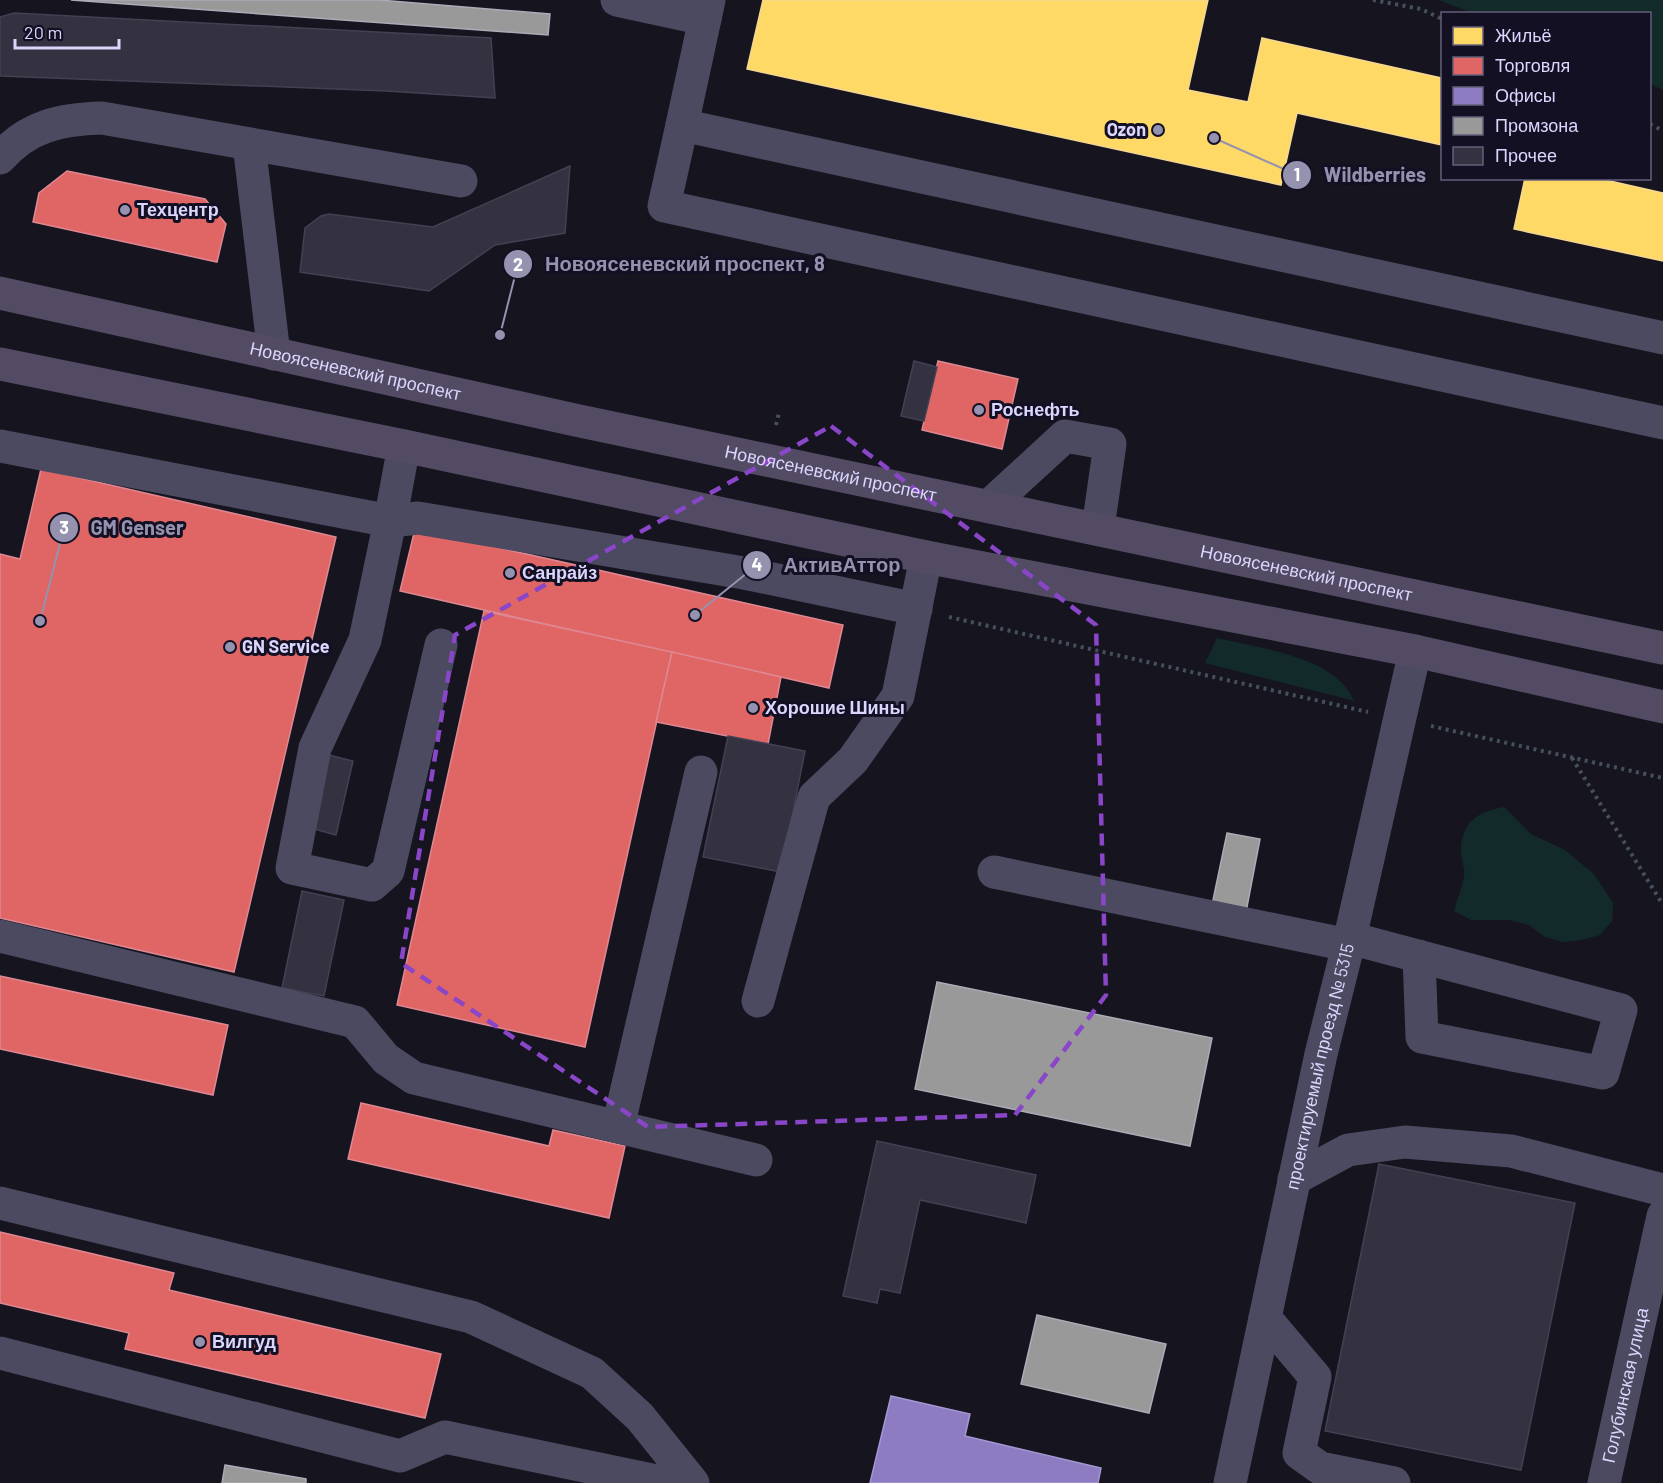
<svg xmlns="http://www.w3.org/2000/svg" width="1663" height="1483" viewBox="0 0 1663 1483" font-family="Barlow,sans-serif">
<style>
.green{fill:#132a2b}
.homes{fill:#ffd966;stroke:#f4d893;stroke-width:1.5}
.shops{fill:#e06666;stroke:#de8893;stroke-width:1.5}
.offices{fill:#8e7cc3;stroke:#a597d4;stroke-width:1.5}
.industry{fill:#999;stroke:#acabb7;stroke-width:1.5}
.building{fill:#343241;stroke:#434053;stroke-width:1.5}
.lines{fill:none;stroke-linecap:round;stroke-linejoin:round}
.path{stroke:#45505d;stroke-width:4;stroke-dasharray:3 4.5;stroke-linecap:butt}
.minor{stroke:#4b4a60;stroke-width:33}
.major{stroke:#534b64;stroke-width:33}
.marked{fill:none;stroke:#8946c8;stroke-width:4.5;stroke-dasharray:12 8;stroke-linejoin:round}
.poi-dot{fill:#9592af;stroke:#131024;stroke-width:2}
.labels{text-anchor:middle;stroke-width:6;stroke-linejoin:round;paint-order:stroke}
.poi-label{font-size:18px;font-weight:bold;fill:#dad6fd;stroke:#131024;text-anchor:start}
.street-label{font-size:18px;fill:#dad6fd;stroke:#131024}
.leader{fill:none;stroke:#9592af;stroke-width:2}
.callout-dot{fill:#9592af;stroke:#131024;stroke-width:2}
.mark-label{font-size:18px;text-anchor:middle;font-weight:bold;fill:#fff}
.callout-label{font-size:20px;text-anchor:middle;font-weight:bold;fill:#9592af;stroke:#131024;stroke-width:6;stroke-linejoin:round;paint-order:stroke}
</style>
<rect width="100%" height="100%" fill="#16141f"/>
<g class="green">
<polygon points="1439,0 1663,0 1663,90 1650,84 1650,14 1472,13"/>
<path d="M1217,638C1255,647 1318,655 1344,685C1348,689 1351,696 1355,701L1205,663Z"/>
<path d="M1504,807L1531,834L1565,850L1594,874L1613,903L1612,921L1600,935L1582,940L1563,942L1545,937L1529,925L1510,920H1471L1454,911C1457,899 1463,887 1464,875C1465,867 1461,859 1461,852C1461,822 1477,812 1504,807Z"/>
</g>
<g class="homes">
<polygon points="763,0 1208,0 1188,90 1248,102 1262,38 1442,78 1442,145 1297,113 1281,185 747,69"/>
<polygon points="1525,178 1597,178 1663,193 1663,261 1514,229"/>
</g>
<g class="shops">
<polygon points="67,171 205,199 226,224 217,262 33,222 39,193"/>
<polygon points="938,361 1018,379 1002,449 922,430"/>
<polygon points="41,469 336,537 234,972 0,918 0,554 20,559"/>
<polygon points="415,529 843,625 829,688 400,591"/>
<polygon points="484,611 672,652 585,1047 397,1005"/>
<polygon points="672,652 781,677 768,744 656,722"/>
<polygon points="0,976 228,1025 213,1095 0,1049"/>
<polygon points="361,1103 549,1146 553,1130 625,1146 609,1218 348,1159"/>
<polygon points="0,1232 174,1273 169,1290 441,1354 425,1418 125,1349 129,1333 0,1303"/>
</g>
<polygon class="offices" points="891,1396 970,1414 965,1436 1101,1468 1098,1483 870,1483"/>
<g class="industry">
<polygon points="71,0 379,0 550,14 548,35"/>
<polygon points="1227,833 1260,839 1246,912 1212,905"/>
<polygon points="937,982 1212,1038 1190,1146 915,1089"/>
<polygon points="1037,1315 1166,1344 1149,1413 1021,1384"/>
<polygon points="225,1465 306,1479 306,1483 222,1483"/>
</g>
<g class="building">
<polygon points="14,13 491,38 495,98 386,91 0,76 0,17"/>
<polygon points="570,166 565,233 495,245 429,291 300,272 305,228 321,216 329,214 433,227"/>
<polygon points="914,361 937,367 924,421 901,416"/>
<polygon points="728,736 805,751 781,872 703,857"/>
<polygon points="325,754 353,761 336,835 307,827"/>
<polygon points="302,891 344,900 324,996 282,988"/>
<polygon points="877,1141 1036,1175 1026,1223 920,1200 900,1293 880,1289 877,1303 843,1296"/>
<polygon points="1379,1164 1575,1203 1521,1470 1325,1431"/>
</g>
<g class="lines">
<g class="path">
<polyline points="1373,0 1421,9 1442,19"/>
<polyline points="1650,124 1663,131"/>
<polyline points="776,425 779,413"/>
<polyline points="949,617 1368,712"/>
<polyline points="1431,726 1663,778"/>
<polyline points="1572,758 1663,905"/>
</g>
<g class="minor">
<polyline points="617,0 705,19"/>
<polyline points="682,125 709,0"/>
<polyline points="249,144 274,354"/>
<path d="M0,158C28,126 61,119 102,118L461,181"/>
<polyline points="1663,338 682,125 664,206 1663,423"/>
<polyline points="0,446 390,521 418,518 744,573 916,609"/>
<polyline points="404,446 390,521 365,640 315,748 292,868 372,885 388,871 441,645"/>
<polyline points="989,506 1065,436 1110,444 1098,528"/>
<polyline points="994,872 1348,945"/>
<polyline points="0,936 355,1022 386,1059 414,1078 756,1160"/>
<polyline points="1350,938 1621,1010 1603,1073 1422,1037 1419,956"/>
<polyline points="758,1001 814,797 853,760 898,696 926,557"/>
<polyline points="618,1127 701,772"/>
<polyline points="1294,1179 1348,1150 1405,1142 1511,1151 1663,1190"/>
<polyline points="0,1203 471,1317 592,1373 640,1417 693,1483"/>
<polyline points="1265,1318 1315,1377 1299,1453 1320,1468 1394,1483"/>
<polyline points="0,1353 400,1456 445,1437 666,1483"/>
<path id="s1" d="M1230,1483L1321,1054L1350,938L1415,651"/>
<path id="s2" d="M1604,1483L1663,1216"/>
</g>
<g class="major">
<path id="s3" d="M0,293L575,420L1663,648"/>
<polyline points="0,364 404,446 926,557 1415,651 1663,707"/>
</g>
</g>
<path class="marked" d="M831,426L1096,625L1106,995L1015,1115L648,1127L401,963L455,635Z"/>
<g class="poi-dot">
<circle cx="1158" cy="130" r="6"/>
<circle cx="125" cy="210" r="6"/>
<circle cx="979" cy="410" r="6"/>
<circle cx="510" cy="573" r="6"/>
<circle cx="230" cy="647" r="6"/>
<circle cx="753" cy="708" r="6"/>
<circle cx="200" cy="1342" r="6"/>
</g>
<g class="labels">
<g class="poi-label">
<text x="1146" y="136" text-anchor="end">Ozon</text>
<text x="137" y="216">Техцентр</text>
<text x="991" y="416">Роснефть</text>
<text x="522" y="579">Санрайз</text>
<text x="242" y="653">GN Service</text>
<text x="765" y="714">Хорошие Шины</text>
<text x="212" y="1348">Вилгуд</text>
</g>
<g class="street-label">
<text dy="6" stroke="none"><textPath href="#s3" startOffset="364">Новоясеневский проспект</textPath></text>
<text dy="6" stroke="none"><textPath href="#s3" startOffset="850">Новоясеневский проспект</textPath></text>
<text dy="6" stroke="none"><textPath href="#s3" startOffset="1336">Новоясеневский проспект</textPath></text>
<text dy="6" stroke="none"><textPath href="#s1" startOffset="426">проектируемый проезд № 5315</textPath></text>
<text dy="6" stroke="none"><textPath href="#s2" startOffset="100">Голубинская улица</textPath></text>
</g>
</g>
<path class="leader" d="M1214 138L1297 175M500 335L518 264M40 621L64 528M695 615L757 565"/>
<g class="callout-dot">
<circle cx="1214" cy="138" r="6"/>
<circle cx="500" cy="335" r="6"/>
<circle cx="40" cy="621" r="6"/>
<circle cx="695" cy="615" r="6"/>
<circle cx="1297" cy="175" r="15"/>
<circle cx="518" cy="264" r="15"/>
<circle cx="64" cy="528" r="15"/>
<circle cx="757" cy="565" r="15"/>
</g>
<g class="mark-label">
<text x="1297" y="181">1</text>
<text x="518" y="271">2</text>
<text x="64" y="534">3</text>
<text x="757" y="571">4</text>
</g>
<g class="callout-label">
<text x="1375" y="182">Wildberries</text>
<text x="685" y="271">Новоясеневский проспект, 8</text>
<text x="137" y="535">GM Genser</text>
<text x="842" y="572">АктивАттор</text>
</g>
<rect x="1441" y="12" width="210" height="168" fill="#131024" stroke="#635f7b" stroke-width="1.5"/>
<rect x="1453" y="27" width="30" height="18" fill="#ffd966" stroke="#635f7b" stroke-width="1.5"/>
<text x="1495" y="42" font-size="18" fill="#dad6fd">Жильё</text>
<rect x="1453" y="57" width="30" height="18" fill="#e06666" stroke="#635f7b" stroke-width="1.5"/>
<text x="1495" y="72" font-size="18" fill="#dad6fd">Торговля</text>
<rect x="1453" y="87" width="30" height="18" fill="#8e7cc3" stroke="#635f7b" stroke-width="1.5"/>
<text x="1495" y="102" font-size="18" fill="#dad6fd">Офисы</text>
<rect x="1453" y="117" width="30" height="18" fill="#999999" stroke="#635f7b" stroke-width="1.5"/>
<text x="1495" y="132" font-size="18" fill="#dad6fd">Промзона</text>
<rect x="1453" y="147" width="30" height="18" fill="#343241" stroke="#635f7b" stroke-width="1.5"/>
<text x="1495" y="162" font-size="18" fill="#dad6fd">Прочее</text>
<path d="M15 39v9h104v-9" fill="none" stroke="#dad6fd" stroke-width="3"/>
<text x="24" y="39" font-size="18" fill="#dad6fd" stroke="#131024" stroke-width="4.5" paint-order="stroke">20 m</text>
</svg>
